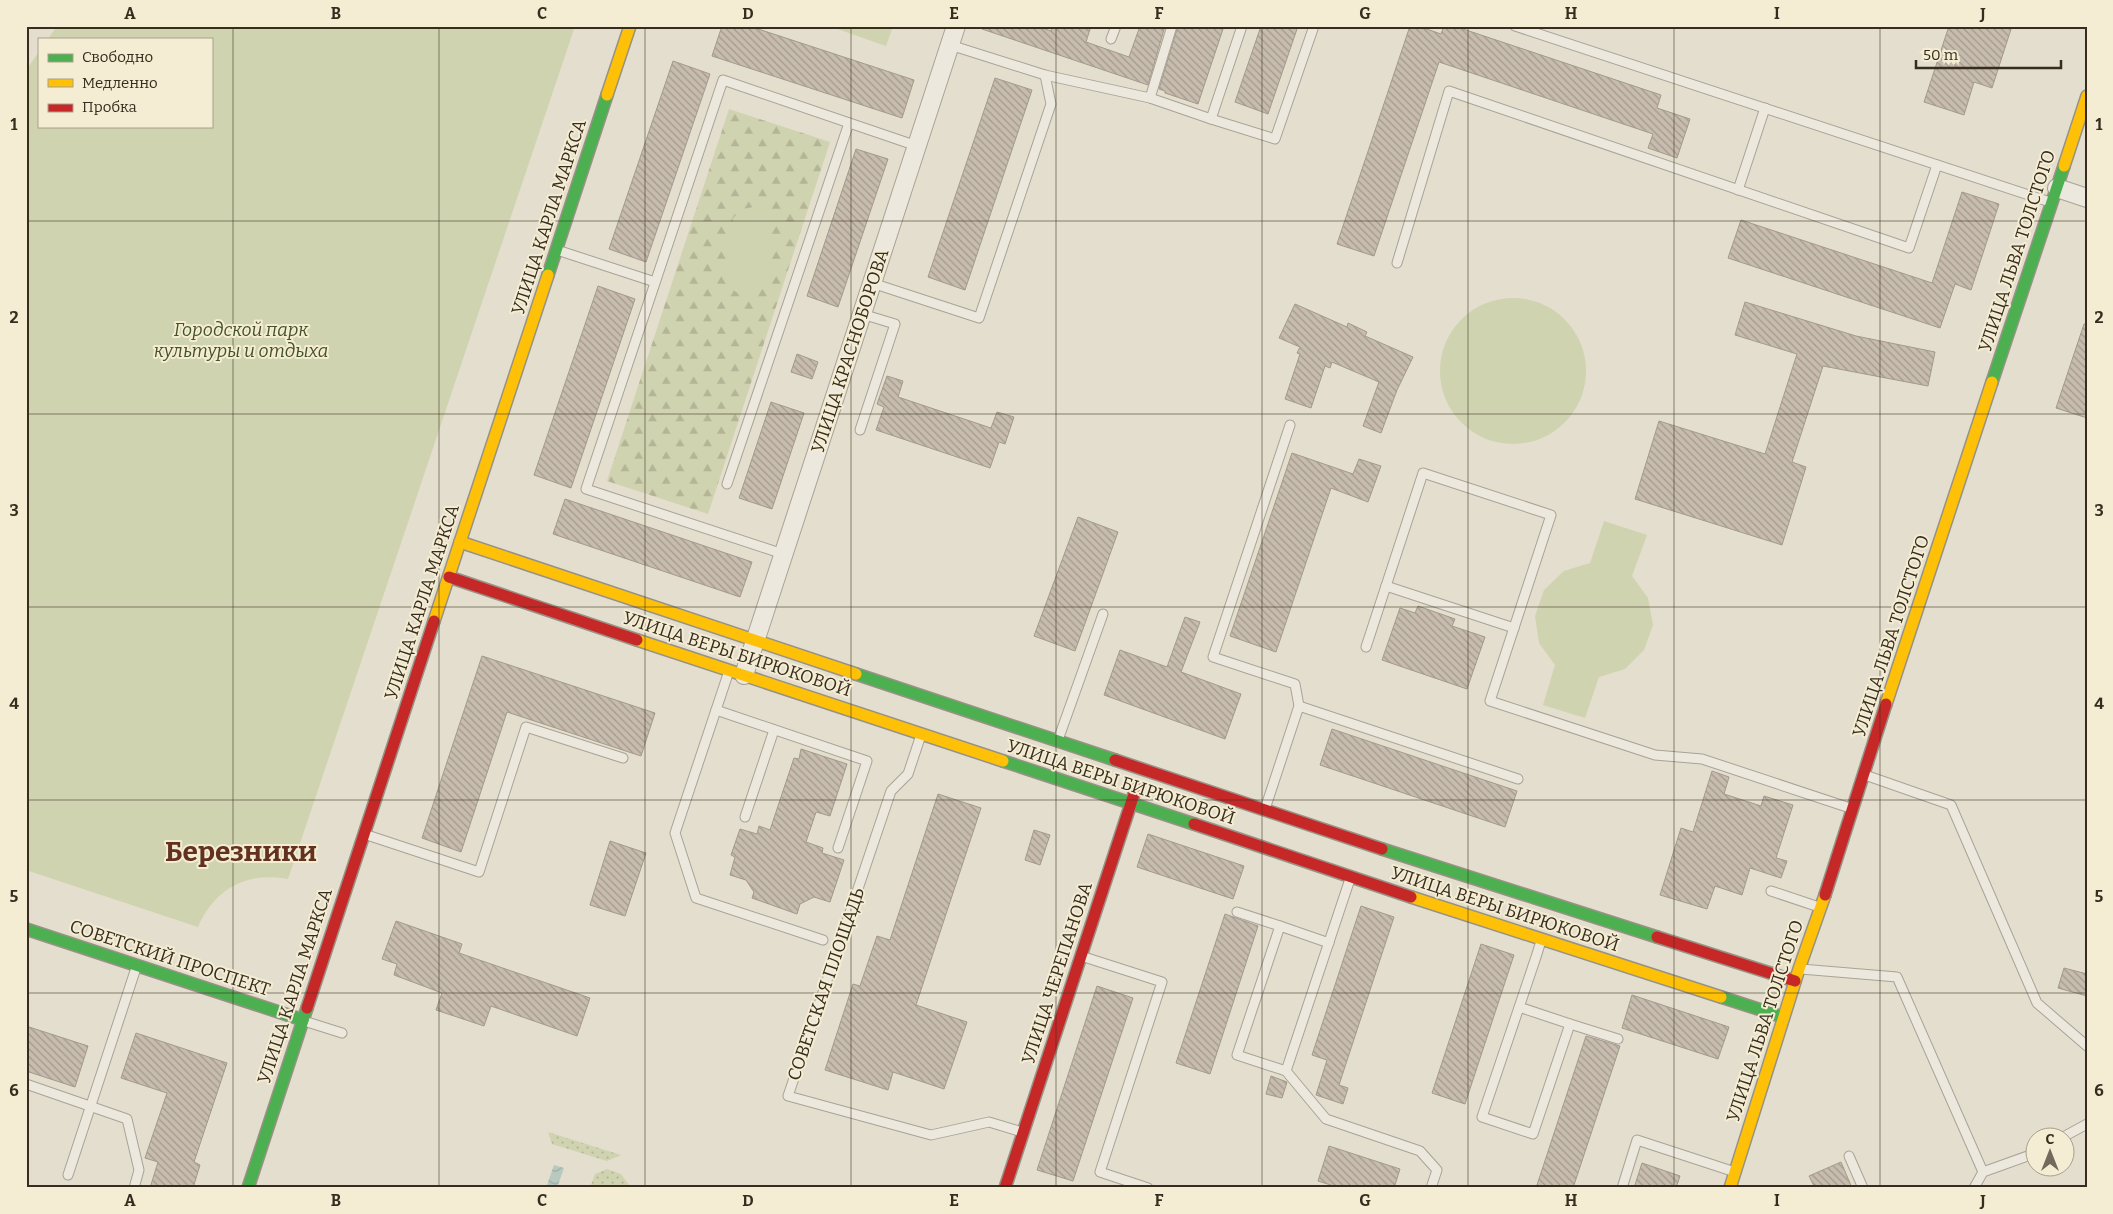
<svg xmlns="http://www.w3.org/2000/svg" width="2113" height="1214" viewBox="0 0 2113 1214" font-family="Bitter,serif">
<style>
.grass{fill:url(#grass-dots)}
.forest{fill:url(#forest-firs)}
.park{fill:#d0d3af}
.water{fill:url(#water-waves)}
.building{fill:url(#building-back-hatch);stroke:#a39a8c}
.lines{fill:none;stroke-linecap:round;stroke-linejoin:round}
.lane-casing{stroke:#a8a395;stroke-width:11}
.street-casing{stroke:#a8a395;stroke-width:20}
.fast-casing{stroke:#989286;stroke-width:14}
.slow-casing{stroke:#989286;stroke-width:14}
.jam-casing{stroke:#989286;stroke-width:14}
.lane{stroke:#ece8de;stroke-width:9}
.street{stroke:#ece8de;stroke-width:18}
.fast{stroke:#4caf50;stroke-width:11}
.slow{stroke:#ffc107;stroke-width:11}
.jam{stroke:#c62828;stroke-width:11}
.grid{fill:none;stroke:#372c1e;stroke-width:1;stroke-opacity:0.55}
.labels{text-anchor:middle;stroke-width:4;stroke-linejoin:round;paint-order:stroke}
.street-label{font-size:18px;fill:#372c1e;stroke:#f4edd3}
.park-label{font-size:18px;font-style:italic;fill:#445325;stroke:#f4edd3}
.town-label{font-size:28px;font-weight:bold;fill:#62311f;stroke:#f4edd3}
.neatline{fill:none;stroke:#372c1e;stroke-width:2}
.grid-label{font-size:16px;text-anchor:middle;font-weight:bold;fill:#372c1e}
</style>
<defs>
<pattern id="grass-dots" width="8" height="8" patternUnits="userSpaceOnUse" patternTransform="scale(1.25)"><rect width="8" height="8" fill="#d0d3af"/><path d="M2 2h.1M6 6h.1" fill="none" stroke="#b3b596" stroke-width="1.8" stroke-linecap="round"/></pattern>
<pattern id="forest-firs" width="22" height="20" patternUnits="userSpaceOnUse" patternTransform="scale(1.25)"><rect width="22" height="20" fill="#d0d3af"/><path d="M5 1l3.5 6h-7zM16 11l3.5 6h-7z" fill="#b3b596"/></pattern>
<pattern id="water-waves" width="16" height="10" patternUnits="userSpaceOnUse" patternTransform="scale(1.25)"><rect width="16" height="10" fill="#b8c9c0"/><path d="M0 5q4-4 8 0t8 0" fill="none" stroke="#9fada5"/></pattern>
<pattern id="building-back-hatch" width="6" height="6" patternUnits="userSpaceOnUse" patternTransform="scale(1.25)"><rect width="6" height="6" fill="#c7bcae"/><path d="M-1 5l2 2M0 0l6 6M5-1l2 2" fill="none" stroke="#a2998d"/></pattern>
</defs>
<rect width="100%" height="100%" fill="#e3decd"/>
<g class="grass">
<polygon points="548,1132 621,1155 607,1161 552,1144"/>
<polygon points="607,1169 621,1174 629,1185 628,1188 590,1188 595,1174"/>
</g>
<polygon class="forest" points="729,109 830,142 708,514 607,481"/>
<g class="park">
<path d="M57,26H575L288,879C247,871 214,889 198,927L26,870V70L39,52V126H211V39H48Z"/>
<polygon points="829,26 893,26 886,46"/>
<path d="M753,207L765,209L773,221L767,286C752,300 732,298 725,277L733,218L743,209Z"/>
<circle cx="1513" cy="371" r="73"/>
<polygon points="1604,521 1647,535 1632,576 1648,598 1653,625 1644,650 1625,669 1599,677 1585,718 1543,705 1555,665 1539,643 1535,616 1544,590 1564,571 1590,563"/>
</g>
<polygon class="water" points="554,1165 564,1168 557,1188 546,1188"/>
<g class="building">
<polygon points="722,26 749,26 914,80 902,118 712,56"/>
<polygon points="983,26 1037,26 1051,31 1052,26 1091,26 1086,42 1129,57 1140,26 1165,26 1148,85 982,29"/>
<polygon points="1178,26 1224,26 1198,104 1165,93 1165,91 1159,89"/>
<polygon points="1261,26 1298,26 1268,114 1235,102"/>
<polygon points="1410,26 1418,26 1441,34 1444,26 1454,26 1661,95 1657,108 1690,119 1677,158 1648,148 1653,134 1439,62 1374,256 1337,244"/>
<polygon points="1949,26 2012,26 1992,88 1974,82 1964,115 1924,102"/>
<polygon points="673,61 710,74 646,262 609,249"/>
<polygon points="995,78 1032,90 965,290 928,277"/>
<polygon points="856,149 888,159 838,307 807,296"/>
<polygon points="1962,192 1999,204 1971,290 1955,284 1940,328 1728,258 1741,220 1932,283"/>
<polygon points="598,286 635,299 571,488 534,475"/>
<polygon points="1745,302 1856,336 1935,352 1928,386 1823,366 1792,462 1806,467 1782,545 1635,499 1659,421 1765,454 1797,354 1735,335"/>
<polygon points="1295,304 1347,327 1348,323 1367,332 1365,336 1413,357 1397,390 1381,433 1363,426 1379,382 1332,362 1330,368 1325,366 1311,408 1285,399 1300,354 1297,353 1300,347 1279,338"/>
<polygon points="2084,324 2087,324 2087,418 2056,408"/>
<polygon points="797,354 818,362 812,379 791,372"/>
<polygon points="887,376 903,381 898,397 991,428 997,412 1014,417 1005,444 999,442 990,468 876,430 884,407 877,404"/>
<polygon points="771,402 804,413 772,509 739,498"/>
<polygon points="1292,453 1353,474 1359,459 1381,466 1368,502 1331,488 1276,652 1230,636"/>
<polygon points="565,499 752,562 740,597 553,534"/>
<polygon points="1078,517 1118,532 1075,651 1034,636"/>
<polygon points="1418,606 1455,619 1452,626 1485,637 1467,689 1382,660 1400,608 1415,613"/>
<polygon points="1185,617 1200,622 1181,672 1241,694 1225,739 1104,695 1120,650 1167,667"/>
<polygon points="482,656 655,713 641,756 507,712 461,852 422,838"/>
<polygon points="1332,729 1517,791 1505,827 1320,765"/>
<polygon points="801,749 847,764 830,816 816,812 806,842 823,848 822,853 844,860 830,902 814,897 800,904 797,914 752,898 754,892 746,880 730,875 735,857 731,855 740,829 757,834 759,826 770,830 794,758 799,759"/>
<polygon points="1712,771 1729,777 1724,794 1761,806 1764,796 1793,805 1776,858 1787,861 1781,878 1750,868 1742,895 1715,886 1707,909 1660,895 1681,828 1693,832"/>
<polygon points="938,794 981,808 916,1005 967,1022 944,1089 893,1072 888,1090 825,1070 853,984 860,986 877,936 890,940"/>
<polygon points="1034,830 1050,835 1040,865 1025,860"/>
<polygon points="1148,834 1244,866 1233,899 1137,867"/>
<polygon points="610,841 646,853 625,916 590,905"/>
<polygon points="1361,906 1394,917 1339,1085 1348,1088 1343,1104 1316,1095 1327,1060 1312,1055"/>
<polygon points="1225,914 1258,926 1210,1074 1176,1063"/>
<polygon points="396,921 462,944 459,953 590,998 577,1036 491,1006 484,1026 436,1010 442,993 394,975 397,964 382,959"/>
<polygon points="1481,944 1514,955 1465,1104 1432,1093"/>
<polygon points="2064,968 2087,974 2087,996 2058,988"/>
<polygon points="1097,986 1133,998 1073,1181 1037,1170"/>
<polygon points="1632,995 1729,1027 1718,1059 1622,1028"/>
<polygon points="26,1026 88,1046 75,1087 26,1071"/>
<polygon points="136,1033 227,1063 194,1162 200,1165 193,1188 150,1188 158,1162 145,1158 167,1093 121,1078"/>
<polygon points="1586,1036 1620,1046 1573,1188 1547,1188 1537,1185"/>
<polygon points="1271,1076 1287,1082 1282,1098 1266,1094"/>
<polygon points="1329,1146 1400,1169 1394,1188 1340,1188 1318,1181"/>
<polygon points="1841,1162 1852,1188 1815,1188 1809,1176"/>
<polygon points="1642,1163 1680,1176 1676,1188 1634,1188"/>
</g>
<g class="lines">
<defs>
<g id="lane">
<polyline points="1515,26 2050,202"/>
<polyline points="1111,39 1116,26"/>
<polyline points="950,45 1045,75 1150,98 1172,26"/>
<polyline points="1150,98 1211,119 1242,26"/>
<polyline points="1211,119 1275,139 1314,26"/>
<polyline points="1738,190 1765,108"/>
<polyline points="557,250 655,282"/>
<polyline points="1397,263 1449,91 1909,248 1937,165"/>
<polyline points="872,283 979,318 1051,104 1045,75"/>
<polyline points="1290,425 1213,657 1295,684 1299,706"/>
<polyline points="860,430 895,324 862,314"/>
<polyline points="727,484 849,123"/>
<polyline points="783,554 586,489 723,80 917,146"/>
<polyline points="1386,586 1514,628"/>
<polyline points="1366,647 1423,473 1551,515 1490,701 1655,755 1702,759 1850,808"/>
<polyline points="729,671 675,833 696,898 823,940"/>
<polyline points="716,710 867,761 838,848"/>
<polyline points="921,735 908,774 891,791 788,1096 931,1135 989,1122 1022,1132"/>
<polyline points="1058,740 1103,614"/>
<polyline points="1865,775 1951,805 2037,1003 2087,1046"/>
<polyline points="1265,809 1299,706 1518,779"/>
<polyline points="745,817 774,730"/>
<polyline points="367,835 479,872 526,727 623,758"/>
<polyline points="1771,891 1819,907"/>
<polyline points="1237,912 1280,926"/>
<polyline points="1329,943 1280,926 1237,1055 1286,1071 1326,1119 1420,1151 1437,1170 1431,1188"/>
<polyline points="1081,956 1162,982 1100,1172 1148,1188"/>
<polyline points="1801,969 1897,977 1983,1172"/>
<polyline points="1519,1007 1570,1024 1533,1134 1482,1117 1536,957 1541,941"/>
<polyline points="304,1021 342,1033"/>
<polyline points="1570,1024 1618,1039"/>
<polyline points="1286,1071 1350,879"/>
<polyline points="26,1084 127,1119 139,1170 134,1188"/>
<polyline points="2065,1136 2087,1124"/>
<polyline points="1849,1156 1863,1188"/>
<polyline points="68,1175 136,968"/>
<polyline points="1622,1188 1637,1140 1735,1172"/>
<polyline points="1974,1188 1983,1172 2036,1153"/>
</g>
<g id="street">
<polyline points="2057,188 2087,198"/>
<polyline points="744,675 956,26"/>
</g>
<g id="fast">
<polyline points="548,275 607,95"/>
<polyline points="1992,382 2064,166"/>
<polyline points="856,674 1115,760"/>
<polyline points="1003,761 1194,824"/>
<polyline points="1382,849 1657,937"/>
<polyline points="26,929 303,1020"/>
<polyline points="1721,997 1783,1017"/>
<polyline points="248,1188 307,1008"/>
</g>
<g id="slow">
<polyline points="607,95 630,26"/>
<polyline points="2064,166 2087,96"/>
<polyline points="460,542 856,674"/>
<polyline points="434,621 548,275"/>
<polyline points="637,640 1003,761"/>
<polyline points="1886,704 1992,382"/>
<polyline points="1411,897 1721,997"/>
<polyline points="1730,1188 1799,969 1825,895"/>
</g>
<g id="jam">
<polyline points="449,577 637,640"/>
<polyline points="1115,760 1382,849"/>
<polyline points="1194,824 1411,897"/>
<polyline points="1825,895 1886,704"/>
<polyline points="1657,937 1795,981"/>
<polyline points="307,1008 434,621"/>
<polyline points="1005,1188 1136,788"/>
</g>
</defs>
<use href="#lane" class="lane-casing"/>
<use href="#street" class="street-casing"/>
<use href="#fast" class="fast-casing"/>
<use href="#slow" class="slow-casing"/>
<use href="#jam" class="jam-casing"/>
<use href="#lane" class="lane"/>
<use href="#street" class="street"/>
<use href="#fast" class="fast"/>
<use href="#slow" class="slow"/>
<use href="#jam" class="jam"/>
</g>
<path class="grid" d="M233,26V1188M439,26V1188M645,26V1188M851,26V1188M1056,26V1188M1262,26V1188M1468,26V1188M1674,26V1188M1880,26V1188M26,221H2087M26,414H2087M26,607H2087M26,800H2087M26,993H2087"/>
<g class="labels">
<g class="street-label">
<text transform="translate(549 217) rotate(-72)" y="6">УЛИЦА КАРЛА МАРКСА</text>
<text transform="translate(2017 251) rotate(-72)" y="6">УЛИЦА ЛЬВА ТОЛСТОГО</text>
<text transform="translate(850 351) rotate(-72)" y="6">УЛИЦА КРАСНОБОРОВА</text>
<text transform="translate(422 602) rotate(-72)" y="6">УЛИЦА КАРЛА МАРКСА</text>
<text transform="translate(1891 636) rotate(-72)" y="6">УЛИЦА ЛЬВА ТОЛСТОГО</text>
<text transform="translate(737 654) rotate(18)" y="6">УЛИЦА ВЕРЫ БИРЮКОВОЙ</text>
<text transform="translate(1121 782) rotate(18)" y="6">УЛИЦА ВЕРЫ БИРЮКОВОЙ</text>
<text transform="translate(1505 909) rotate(18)" y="6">УЛИЦА ВЕРЫ БИРЮКОВОЙ</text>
<text transform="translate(170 958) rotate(18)" y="6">СОВЕТСКИЙ ПРОСПЕКТ</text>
<text transform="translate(1057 973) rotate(-72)" y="6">УЛИЦА ЧЕРЕПАНОВА</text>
<text transform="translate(826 984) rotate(-71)" y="6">СОВЕТСКАЯ ПЛОЩАДЬ</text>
<text transform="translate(295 986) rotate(-72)" y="6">УЛИЦА КАРЛА МАРКСА</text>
<text transform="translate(1765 1021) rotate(-72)" y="6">УЛИЦА ЛЬВА ТОЛСТОГО</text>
</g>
<g class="park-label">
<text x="241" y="336">Городской парк<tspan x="241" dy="21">культуры и отдыха</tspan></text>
</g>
<g class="town-label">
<text x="241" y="861">Березники</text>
</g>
</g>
<rect width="2113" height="1214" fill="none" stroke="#f4edd3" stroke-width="55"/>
<rect x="38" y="38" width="175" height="90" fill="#f4edd3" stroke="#a8a08b"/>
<rect x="48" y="54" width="25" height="8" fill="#4caf50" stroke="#a8a08b"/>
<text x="82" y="62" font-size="15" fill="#372c1e">Свободно</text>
<rect x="48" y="79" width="25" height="8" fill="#ffc107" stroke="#a8a08b"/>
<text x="82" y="88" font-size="15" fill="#372c1e">Медленно</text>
<rect x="48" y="104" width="25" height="8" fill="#c62828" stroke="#a8a08b"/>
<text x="82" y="112" font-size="15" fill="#372c1e">Пробка</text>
<g transform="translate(2050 1152)"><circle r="24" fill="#f4edd3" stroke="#a8a08b"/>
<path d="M0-4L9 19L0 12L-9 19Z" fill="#736a5b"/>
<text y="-8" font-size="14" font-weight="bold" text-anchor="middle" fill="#372c1e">С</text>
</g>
<path d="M1916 60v8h145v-8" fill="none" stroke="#372c1e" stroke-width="2.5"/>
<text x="1923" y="60" font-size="15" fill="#372c1e" stroke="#f4edd3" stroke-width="4" paint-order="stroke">50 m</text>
<rect x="28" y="28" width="2058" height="1158" class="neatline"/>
<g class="grid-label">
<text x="130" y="19">A</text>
<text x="336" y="19">B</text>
<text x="542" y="19">C</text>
<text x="748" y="19">D</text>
<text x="954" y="19">E</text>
<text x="1159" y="19">F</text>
<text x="1365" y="19">G</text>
<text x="1571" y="19">H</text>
<text x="1777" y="19">I</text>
<text x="1983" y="19">J</text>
<text x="14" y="130">1</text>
<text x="2099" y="130">1</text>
<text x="14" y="323">2</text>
<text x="2099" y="323">2</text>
<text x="14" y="516">3</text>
<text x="2099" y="516">3</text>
<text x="14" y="709">4</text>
<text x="2099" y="709">4</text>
<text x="14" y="902">5</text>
<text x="2099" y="902">5</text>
<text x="14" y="1096">6</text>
<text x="2099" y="1096">6</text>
<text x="130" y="1206">A</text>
<text x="336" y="1206">B</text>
<text x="542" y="1206">C</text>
<text x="748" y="1206">D</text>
<text x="954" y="1206">E</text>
<text x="1159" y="1206">F</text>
<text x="1365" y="1206">G</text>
<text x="1571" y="1206">H</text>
<text x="1777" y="1206">I</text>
<text x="1983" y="1206">J</text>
</g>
</svg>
